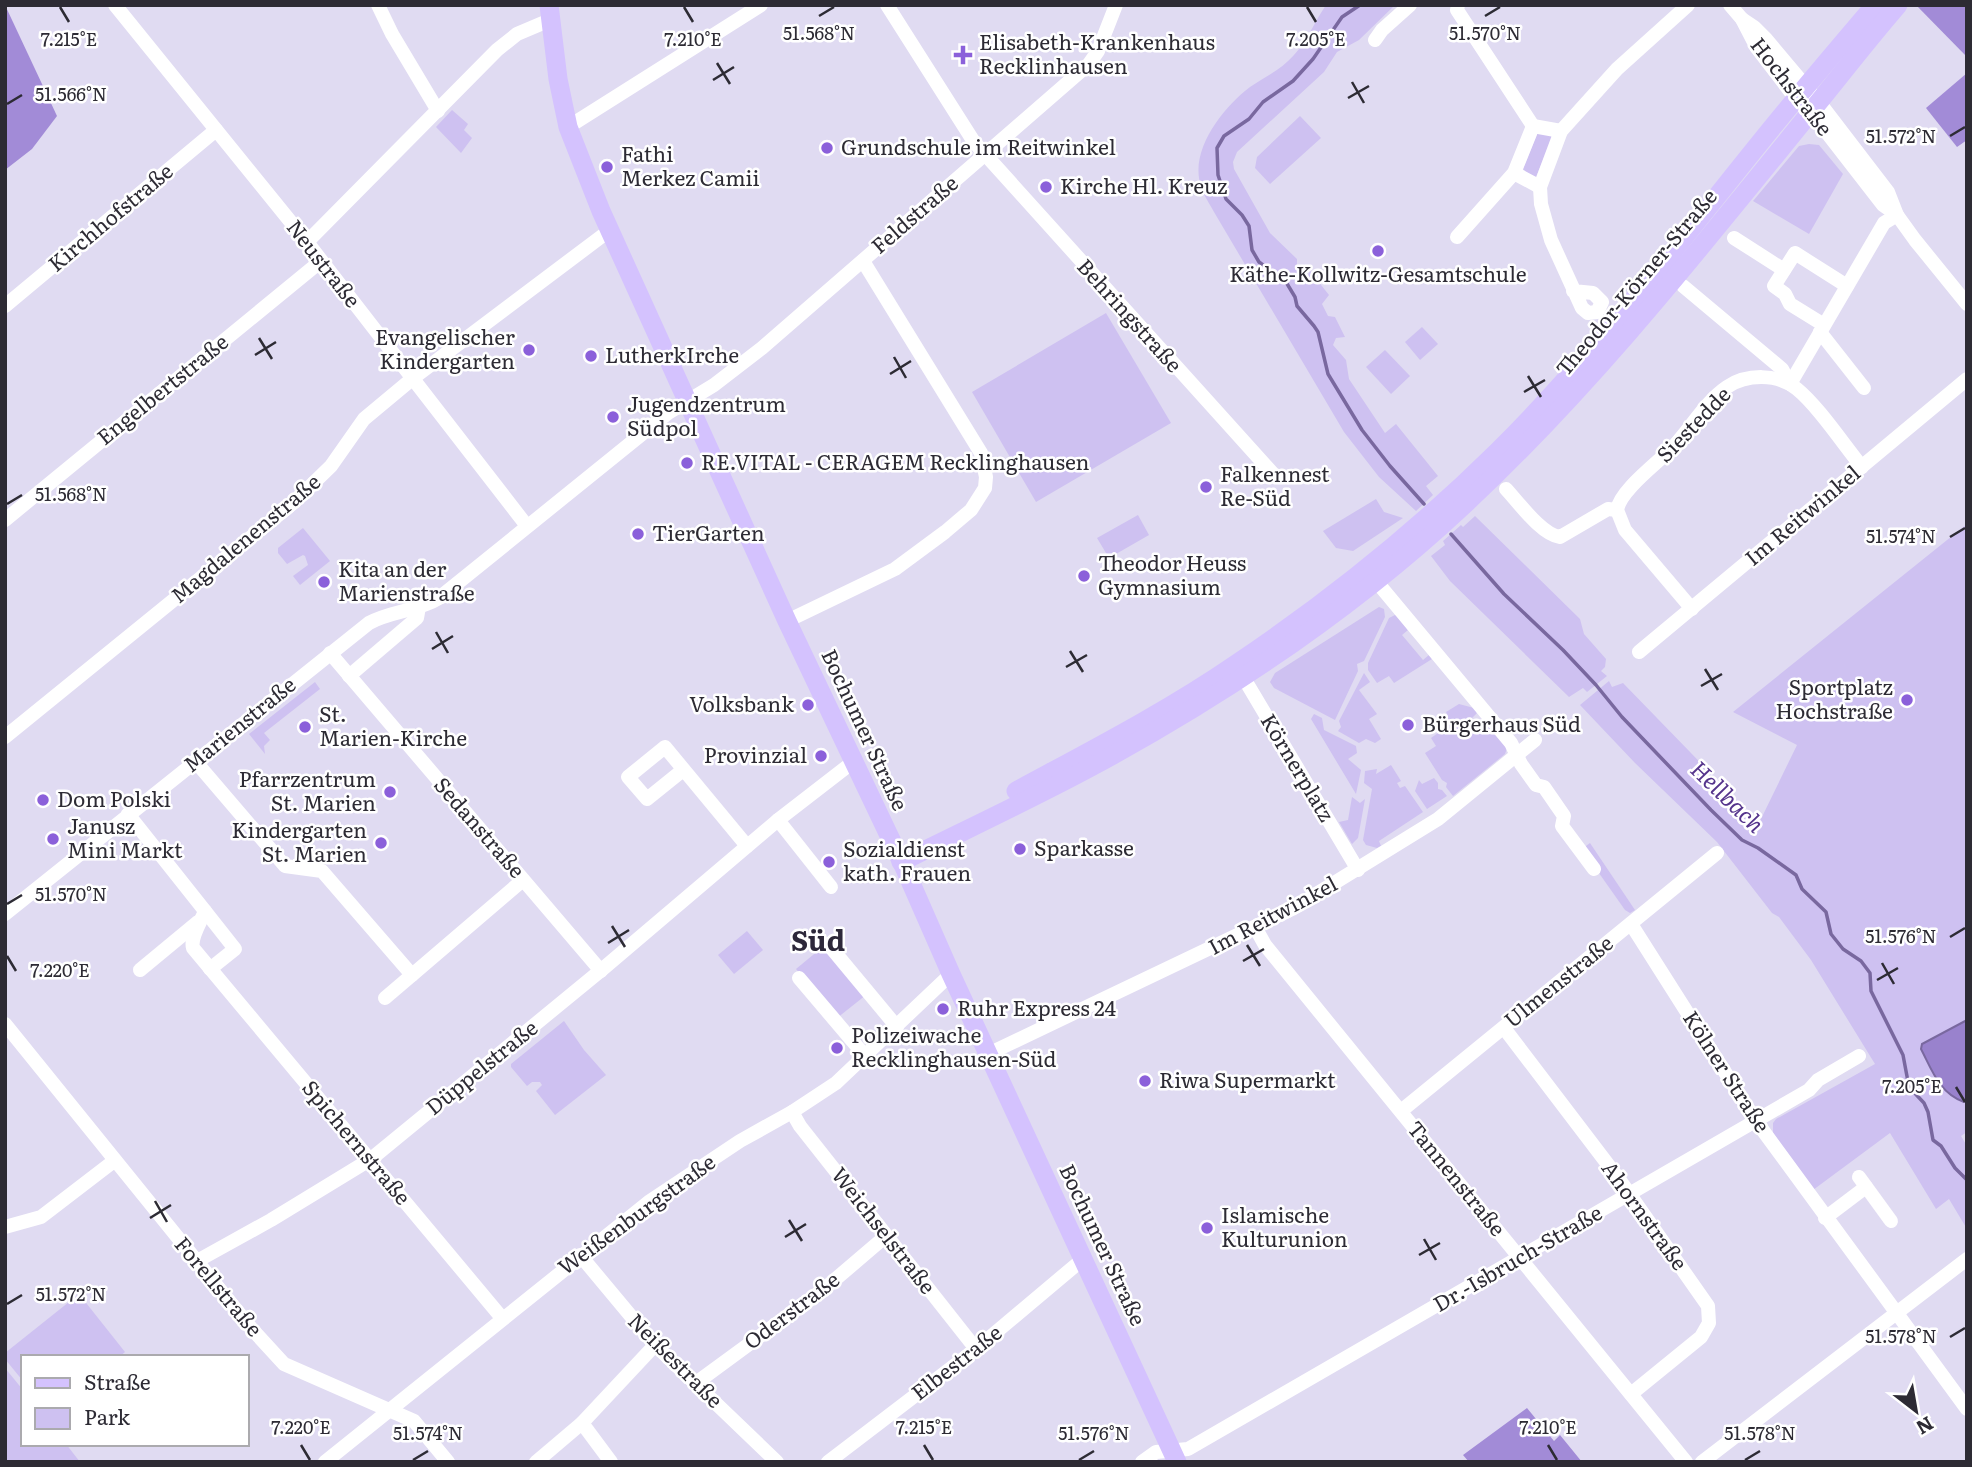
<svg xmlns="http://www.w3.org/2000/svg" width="1972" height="1467" viewBox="0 0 1972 1467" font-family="Literata,serif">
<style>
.green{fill:#cec1f1}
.forest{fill:#a28bd7}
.water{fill:#9982cd;stroke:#79689f;stroke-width:2}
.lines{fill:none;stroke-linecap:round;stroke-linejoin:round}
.stream{stroke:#79689f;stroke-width:3.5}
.minor{stroke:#fff;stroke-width:14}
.major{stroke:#d4c2fe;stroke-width:19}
.ticks{fill:none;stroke:#2d2b34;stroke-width:2.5}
.poi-dot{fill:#8b60da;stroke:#fff;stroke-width:2.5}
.labels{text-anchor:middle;stroke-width:5;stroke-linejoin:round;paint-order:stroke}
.poi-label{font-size:21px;fill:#2d2b34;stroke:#fff;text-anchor:start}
.street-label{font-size:21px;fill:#2d2b34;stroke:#fff}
.water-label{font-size:23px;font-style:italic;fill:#55348c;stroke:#fff}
.district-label{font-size:28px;font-weight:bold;fill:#2d283a;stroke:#fff}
.ticks-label{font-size:18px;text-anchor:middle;fill:#2d2b34;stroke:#fff;stroke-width:5;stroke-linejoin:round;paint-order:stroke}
</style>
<rect width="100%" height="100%" fill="#e0dbf2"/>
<g class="green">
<path d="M1326,5H1395L1359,40L1337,52L1324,72L1237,152L1233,162L1234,169L1270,233L1297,259V276L1300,279H1307L1310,271L1329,295L1322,304L1328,316L1335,317L1345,337L1336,338L1333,345L1346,360L1349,379L1385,433L1396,424L1438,476L1426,486L1433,495L1416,511L1379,477L1344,432L1214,212C1208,201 1200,190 1199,178C1194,144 1225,106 1250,87C1265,77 1282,69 1294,55C1307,41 1315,21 1326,5Z"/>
<polygon points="452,110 468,124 464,130 472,138 461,153 436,127"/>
<polygon points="1300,116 1321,138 1270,184 1255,168 1257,157"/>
<polygon points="1538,132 1551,136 1552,139 1536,177 1532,178 1523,169"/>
<polygon points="1809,144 1819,145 1843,174 1809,234 1753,201 1799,146"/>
<polygon points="1106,313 1171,423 1036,502 972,392"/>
<polygon points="1422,327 1438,344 1420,360 1405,342"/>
<polygon points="1385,350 1410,376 1391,394 1366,367"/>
<polygon points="1376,499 1384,512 1403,518 1353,551 1336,548 1323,531"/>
<polygon points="1138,515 1149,535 1109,558 1097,538"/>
<polygon points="1475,516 1580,619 1584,634 1606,659 1605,667 1601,671 1607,676 1587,692 1583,688 1569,697 1450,581 1431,556 1445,545 1443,541 1461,525 1463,527"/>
<polygon points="1967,524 1967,1132 1961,1136 1967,1146 1967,1229 1949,1199 1936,1209 1890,1133 1813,1190 1773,1133 1773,1123 1776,1119 1875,1064 1811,960 1779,917 1772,913 1717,842 1635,763 1580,705 1609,681 1612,687 1623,683 1759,823 1797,745 1733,712"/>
<polygon points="303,528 330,561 300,585 293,576 308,565 305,556 303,555 287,564 278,553 278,548"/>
<polygon points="1379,607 1384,609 1385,617 1364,661 1357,664 1358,671 1335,720 1274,688 1270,682 1275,673"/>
<polygon points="1395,615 1399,617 1408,630 1402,635 1423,660 1429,655 1432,659 1394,683 1389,676 1377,683 1368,670 1368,663 1389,618"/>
<polygon points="1364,673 1370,682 1359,690 1377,714 1369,719 1381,739 1375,743 1366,739 1359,743 1338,731 1341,727 1339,721"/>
<polygon points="315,682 320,689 264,733 270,740 264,746 265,754 249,734"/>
<polygon points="1459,704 1474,708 1477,713 1472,718 1474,721 1483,719 1507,748 1505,754 1453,796 1446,787 1447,783 1442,780 1425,753 1436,746 1431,738 1445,728 1441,721 1448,716 1446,712"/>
<polygon points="1314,714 1322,718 1324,730 1356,746 1357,753 1348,759 1361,770 1356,794 1311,719"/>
<polygon points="1391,765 1401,781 1397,783 1400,788 1405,786 1423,812 1379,841 1381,846 1377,848 1366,845 1363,840 1372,789 1364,783 1365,771 1377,769 1376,774"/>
<polygon points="1434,778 1438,783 1438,789 1442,790 1447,796 1427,809 1415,791 1419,780 1422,784"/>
<polygon points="1352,797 1360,803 1365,799 1358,838 1352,844 1339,822 1348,820"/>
<polygon points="1590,843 1635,910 1630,913 1625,910 1582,849"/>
<polygon points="747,931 763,950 734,974 718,955"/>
<polygon points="825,945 866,995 837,1018 796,969"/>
<polygon points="564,1021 584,1050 606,1075 555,1115 536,1091 542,1085 540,1082 532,1082 527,1086 511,1067 511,1064"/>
<polygon points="79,1294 125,1352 119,1357 23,1357 23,1381 5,1359 5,1353"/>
<polygon points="5,1368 23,1390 23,1444 66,1444 80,1462 5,1462"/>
</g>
<g class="forest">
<polygon points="5,5 57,116 32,149 5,170"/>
<polygon points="1916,5 1967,5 1967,57"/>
<polygon points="1967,73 1967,140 1957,147 1926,108"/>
<polygon points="1527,1408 1554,1441 1560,1435 1582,1462 1469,1462 1463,1455"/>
</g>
<path class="water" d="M1967,1020V1100L1964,1102C1939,1093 1932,1070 1921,1049L1922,1044Z"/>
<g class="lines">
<g class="stream">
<polyline points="1360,5 1342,17 1313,59 1293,81 1263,102 1249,119 1224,136 1217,148 1218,175 1226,199 1242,215 1249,226 1252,250 1259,262 1286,282 1295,297 1297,306 1314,326 1318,332 1328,374 1362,430 1390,466 1424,504"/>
<polyline points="1451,534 1504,594 1563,650 1596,685 1622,717 1711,810 1742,840 1758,848 1796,875 1802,889 1826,912 1831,934 1843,949 1861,961 1870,973 1871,991 1903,1055 1909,1087 1924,1103 1928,1112 1933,1140 1941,1146 1955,1168 1967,1180"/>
</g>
<g class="minor">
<polyline points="115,5 307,242 527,526"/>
<polyline points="378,5 392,34 438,111"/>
<polyline points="887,5 974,142 1275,476"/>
<polyline points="1458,5 1457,10 1533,126"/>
<polyline points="1730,5 1742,19 1757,48 1796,99 1824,129 1883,205 1896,214"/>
<polyline points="1742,19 1754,27 1766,39 1819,102 1888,192 1897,215 1915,240 1967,304"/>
<polyline points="1375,40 1382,30 1410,5"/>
<polyline points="1533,126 1561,131"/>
<polyline points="568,127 761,5"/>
<polyline points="1514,173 1540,187"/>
<polyline points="1457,237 1514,173 1533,126"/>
<polyline points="1734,238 1784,270"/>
<polyline points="307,242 497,50 517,34 550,20"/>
<polyline points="1683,286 1782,369 1790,384"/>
<polyline points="1573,291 1593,293 1602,302 1597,312 1588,313 1582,308 1551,240 1541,204 1540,187 1561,131 1617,69 1688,5"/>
<polyline points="5,306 216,130"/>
<polyline points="1824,325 1790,304 1785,294 1774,286 1795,253 1847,286"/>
<polyline points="1820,332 1864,388"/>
<polyline points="1790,384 1884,223 1897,215"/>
<path d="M1506,489C1519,503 1542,535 1560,537L1608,509L1617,510C1620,490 1659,462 1673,447C1691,428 1705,402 1727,387C1746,374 1778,373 1797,389C1818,406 1844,445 1862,467"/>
<polyline points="1617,510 1625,530 1692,609"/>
<polyline points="5,520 321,261"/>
<polyline points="1381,587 1511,743 1521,764 1536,785 1544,787 1564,816 1562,826 1594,869"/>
<polyline points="787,621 895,569 945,532 971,510 985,488 986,477 981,453 863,261"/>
<polyline points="1639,652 1967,379"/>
<polyline points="330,653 601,971"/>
<polyline points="1239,670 1358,870"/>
<polyline points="349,676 417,618 419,607"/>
<polyline points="5,737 293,503 331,466 364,419 412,379 610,230"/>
<polyline points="195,761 285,866 322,871 412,975 523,880"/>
<polyline points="683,770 647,799 628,777 665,747 747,846"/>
<path d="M128,814L205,911C201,922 190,937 193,948L502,1318"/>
<polyline points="778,820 831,887"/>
<polyline points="205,911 235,949 210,969"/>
<path d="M5,914L369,623C391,611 418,611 439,598L668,413L714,385L762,348L1089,64L1098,51L1116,5"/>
<polyline points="1631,924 1756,1121 1967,1409"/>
<polyline points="1255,927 1265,945 1686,1462"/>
<polyline points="828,944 897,1027"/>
<polyline points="140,970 198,922"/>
<polyline points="799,978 866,1057"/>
<polyline points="385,998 412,975"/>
<polyline points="5,1024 251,1328 284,1364 414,1421 448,1462"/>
<polyline points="1504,1028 1619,1179 1708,1306 1709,1323 1701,1337 1631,1394"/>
<polyline points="988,1054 1292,909 1438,819 1535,740"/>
<polyline points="1401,1111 1717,853"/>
<polyline points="792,1112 800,1126 976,1349"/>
<polyline points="1859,1177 1891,1221"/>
<polyline points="1825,1218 1866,1187"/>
<polyline points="5,1227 41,1217 114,1161"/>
<polyline points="580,1255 655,1345 777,1462"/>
<polyline points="197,1261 271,1220 371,1159 605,967 778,820 853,762"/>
<polyline points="696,1383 824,1289 886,1236"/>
<polyline points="582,1423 611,1462"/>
<polyline points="325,1462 650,1201 740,1141 792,1112 836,1083 951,974"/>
<polyline points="536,1462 582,1423 655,1345"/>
<polyline points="828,1462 976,1349 1083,1259"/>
<polyline points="1142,1462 1156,1452 1188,1449 1809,1090 1818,1080 1859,1056"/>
<polyline points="1702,1462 1967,1259"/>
</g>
<g class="major">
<polyline points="549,5 558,79 568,127 601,211 787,621 904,867 951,974 1177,1462"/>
<path d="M1016,791C1090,751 1166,712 1236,664C1330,601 1417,531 1497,452C1591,359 1671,253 1754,150C1793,101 1834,53 1875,5"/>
<path d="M901,862C965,830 1030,800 1093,766C1226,694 1353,609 1464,505C1596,382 1708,238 1822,98C1847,67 1872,35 1898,5"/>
</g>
</g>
<path class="ticks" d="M60,7L69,22M684,7L693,22M1307,7L1316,22M819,16L834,7M1485,16L1500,7M717,63L730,84M713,80L734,67M1352,82L1364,103M1348,98L1369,86M7,104L22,95M1950,136L1965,127M259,338L272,359M255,355L276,342M894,357L906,378M890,374L911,361M1528,376L1541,397M1524,392L1545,380M7,504L22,495M1950,537L1965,528M436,632L448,653M432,649L453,636M1070,651L1083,672M1066,667L1087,655M1705,669L1718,690M1701,686L1722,674M7,904L22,895M612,926L625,947M1950,937L1965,928M608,943L629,930M1247,945L1260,966M7,956L16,971M1243,961L1264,949M1882,963L1894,984M1877,980L1898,968M1956,1087L1965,1102M155,1201L167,1222M150,1218L171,1205M789,1220L802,1241M785,1237L806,1224M1424,1239L1436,1260M1419,1255L1440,1243M7,1304L22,1295M1950,1337L1965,1328M301,1445L310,1460M924,1445L933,1460M1548,1445L1557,1460M413,1460L428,1451M1079,1460L1094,1451M1745,1460L1760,1451"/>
<g class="poi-dot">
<path d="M959.5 44.5h7v7h7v7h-7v7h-7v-7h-7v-7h7z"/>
<circle cx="827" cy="148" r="7"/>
<circle cx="607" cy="167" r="7"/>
<circle cx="1046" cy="187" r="7"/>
<circle cx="1378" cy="251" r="7"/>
<circle cx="529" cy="350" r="7"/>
<circle cx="591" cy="356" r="7"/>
<circle cx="613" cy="417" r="7"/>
<circle cx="687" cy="463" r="7"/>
<circle cx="1206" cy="487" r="7"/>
<circle cx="638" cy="534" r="7"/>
<circle cx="1084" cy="576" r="7"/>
<circle cx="324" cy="582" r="7"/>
<circle cx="1907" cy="700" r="7"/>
<circle cx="808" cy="705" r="7"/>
<circle cx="1408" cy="725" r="7"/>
<circle cx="305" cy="727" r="7"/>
<circle cx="821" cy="756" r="7"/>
<circle cx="390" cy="792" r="7"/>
<circle cx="43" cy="800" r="7"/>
<circle cx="53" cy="839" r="7"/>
<circle cx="381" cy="843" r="7"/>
<circle cx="1020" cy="849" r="7"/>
<circle cx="829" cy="862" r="7"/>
<circle cx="943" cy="1009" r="7"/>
<circle cx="837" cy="1048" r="7"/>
<circle cx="1145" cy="1081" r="7"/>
<circle cx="1207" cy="1228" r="7"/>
</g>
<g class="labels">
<g class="poi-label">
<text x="979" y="50">Elisabeth-Krankenhaus<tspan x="979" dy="24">Recklinhausen</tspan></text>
<text x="841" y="155">Grundschule im Reitwinkel</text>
<text x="621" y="162">Fathi<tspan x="621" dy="24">Merkez Camii</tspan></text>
<text x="1060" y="194">Kirche Hl. Kreuz</text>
<text x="1378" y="282" text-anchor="middle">Käthe-Kollwitz-Gesamtschule</text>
<text x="515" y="345" text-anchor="end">Evangelischer<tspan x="515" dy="24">Kindergarten</tspan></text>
<text x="605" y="363">LutherkIrche</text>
<text x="627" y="412">Jugendzentrum<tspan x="627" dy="24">Südpol</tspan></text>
<text x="701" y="470">RE.VITAL - CERAGEM Recklinghausen</text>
<text x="1220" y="482">Falkennest<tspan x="1220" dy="24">Re-Süd</tspan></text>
<text x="652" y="541">TierGarten</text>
<text x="1098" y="571">Theodor Heuss<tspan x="1098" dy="24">Gymnasium</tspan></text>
<text x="338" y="577">Kita an der<tspan x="338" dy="24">Marienstraße</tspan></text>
<text x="1893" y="695" text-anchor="end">Sportplatz<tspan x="1893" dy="24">Hochstraße</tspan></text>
<text x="794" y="712" text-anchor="end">Volksbank</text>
<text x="319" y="722">St.<tspan x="319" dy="24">Marien-Kirche</tspan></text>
<text x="1422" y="732">Bürgerhaus Süd</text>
<text x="807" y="763" text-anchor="end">Provinzial</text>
<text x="376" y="787" text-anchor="end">Pfarrzentrum<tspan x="376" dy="24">St. Marien</tspan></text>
<text x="57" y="807">Dom Polski</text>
<text x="67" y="834">Janusz<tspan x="67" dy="24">Mini Markt</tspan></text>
<text x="367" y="838" text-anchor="end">Kindergarten<tspan x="367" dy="24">St. Marien</tspan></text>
<text x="1034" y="856">Sparkasse</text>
<text x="843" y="857">Sozialdienst<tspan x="843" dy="24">kath. Frauen</tspan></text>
<text x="957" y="1016">Ruhr Express 24</text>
<text x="851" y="1043">Polizeiwache<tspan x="851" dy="24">Recklinghausen-Süd</tspan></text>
<text x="1159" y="1088">Riwa Supermarkt</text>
<text x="1221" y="1223">Islamische<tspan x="1221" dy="24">Kulturunion</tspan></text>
</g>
<g class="street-label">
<text transform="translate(1791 87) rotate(52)" y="7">Hochstraße</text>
<text transform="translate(915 215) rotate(-41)" y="7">Feldstraße</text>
<text transform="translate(111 218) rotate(-40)" y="7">Kirchhofstraße</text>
<text transform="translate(323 264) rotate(52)" y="7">Neustraße</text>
<text transform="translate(1637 283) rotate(-50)" y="7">Theodor-Körner-Straße</text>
<text transform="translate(1129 316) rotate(48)" y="7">Behringstraße</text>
<text transform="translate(163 390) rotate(-39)" y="7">Engelbertstraße</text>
<text transform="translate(1694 425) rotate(-46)" y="7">Siestedde</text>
<text transform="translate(1803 516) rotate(-40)" y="7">Im Reitwinkel</text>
<text transform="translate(246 539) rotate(-40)" y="7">Magdalenenstraße</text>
<text transform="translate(240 725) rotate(-39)" y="7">Marienstraße</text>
<text transform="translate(864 730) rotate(65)" y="7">Bochumer Straße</text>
<text transform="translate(1297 768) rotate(59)" y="7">Körnerplatz</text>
<text transform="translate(479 828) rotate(49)" y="7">Sedanstraße</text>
<text transform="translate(1273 916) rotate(-28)" y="7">Im Reitwinkel</text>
<text transform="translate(1559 982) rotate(-39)" y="7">Ulmenstraße</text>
<text transform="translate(482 1068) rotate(-39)" y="7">Düppelstraße</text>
<text transform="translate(1726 1072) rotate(57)" y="7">Kölner Straße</text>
<text transform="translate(356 1143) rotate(50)" y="7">Spichernstraße</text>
<text transform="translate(1456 1179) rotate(51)" y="7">Tannenstraße</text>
<text transform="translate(637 1215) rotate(-36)" y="7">Weißenburgstraße</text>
<text transform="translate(1644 1216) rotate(54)" y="7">Ahornstraße</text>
<text transform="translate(883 1231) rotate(52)" y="7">Weichselstraße</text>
<text transform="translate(1102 1245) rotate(65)" y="7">Bochumer Straße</text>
<text transform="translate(1518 1259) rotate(-30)" y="7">Dr.-Isbruch-Straße</text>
<text transform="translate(218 1287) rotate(50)" y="7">Forellstraße</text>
<text transform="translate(792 1311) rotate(-37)" y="7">Oderstraße</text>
<text transform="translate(675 1361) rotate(45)" y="7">Neißestraße</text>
<text transform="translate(957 1363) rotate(-38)" y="7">Elbestraße</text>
</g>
<g class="water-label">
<text transform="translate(1727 797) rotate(44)" y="8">Hellbach</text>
</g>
<g class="district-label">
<text x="818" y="951">Süd</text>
</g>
</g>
<g class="ticks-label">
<text x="819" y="40">51.568°N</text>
<text x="1485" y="40">51.570°N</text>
<text x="69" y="46">7.215°E</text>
<text x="693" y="46">7.210°E</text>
<text x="1316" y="46">7.205°E</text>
<text x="71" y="101">51.566°N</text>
<text x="1901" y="143">51.572°N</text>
<text x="71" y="501">51.568°N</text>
<text x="1901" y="543">51.574°N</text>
<text x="71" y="901">51.570°N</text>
<text x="1901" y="943">51.576°N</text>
<text x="60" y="977">7.220°E</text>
<text x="1912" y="1093">7.205°E</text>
<text x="71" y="1301">51.572°N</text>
<text x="1901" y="1343">51.578°N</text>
<text x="301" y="1434">7.220°E</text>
<text x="924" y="1434">7.215°E</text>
<text x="1548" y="1434">7.210°E</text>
<text x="428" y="1440">51.574°N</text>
<text x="1094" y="1440">51.576°N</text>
<text x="1760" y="1440">51.578°N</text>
</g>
<rect width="1972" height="1467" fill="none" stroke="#2d2b34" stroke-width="14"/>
<rect x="21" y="1355" width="228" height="91" fill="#ffffff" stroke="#abaaae" stroke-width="2"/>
<rect x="35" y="1378" width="35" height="10" fill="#d4c2fe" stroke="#abaaae" stroke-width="2"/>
<text x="84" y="1390" font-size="21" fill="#2d2b34">Straße</text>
<rect x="35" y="1408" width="35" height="21" fill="#cec1f1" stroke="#abaaae" stroke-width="2"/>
<text x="84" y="1425" font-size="21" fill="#2d2b34">Park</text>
<g transform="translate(1916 1411) rotate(149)" stroke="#ffffff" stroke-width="5" paint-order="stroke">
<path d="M0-5L12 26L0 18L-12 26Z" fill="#2d2b34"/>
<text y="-10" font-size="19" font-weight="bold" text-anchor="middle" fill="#2d2b34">N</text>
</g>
</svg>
